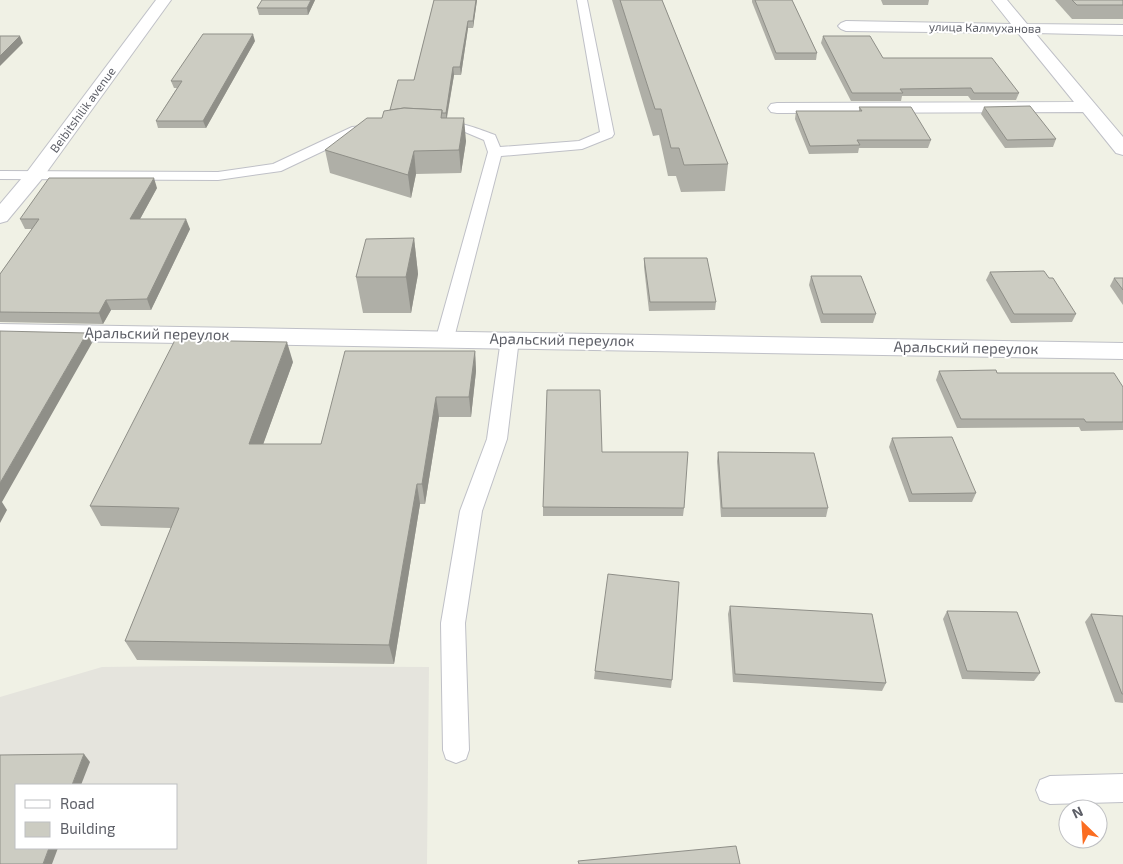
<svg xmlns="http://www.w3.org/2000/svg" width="1123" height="864" viewBox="0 0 1123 864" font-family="'Exo 2',sans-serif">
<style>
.industrial{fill:#e5e4dd;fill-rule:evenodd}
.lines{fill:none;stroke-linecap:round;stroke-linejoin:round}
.service-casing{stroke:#bfc0c7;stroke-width:2}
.minor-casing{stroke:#bfc0c7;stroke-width:2}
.service{fill:#fff;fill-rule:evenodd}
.minor{fill:#fff;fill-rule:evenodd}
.wall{fill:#afafa7}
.shaded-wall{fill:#8f8f88}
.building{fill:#ccccc2;stroke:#8f8f88}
.labels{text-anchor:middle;stroke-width:4;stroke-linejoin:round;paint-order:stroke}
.far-street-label{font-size:12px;fill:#5d5f67;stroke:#fff}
.street-label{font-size:15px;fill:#5d5f67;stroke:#fff}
</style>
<rect width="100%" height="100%" fill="#f0f1e5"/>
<path class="industrial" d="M187,666L429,667L427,864H0V697L102,667ZM16,785H176V848H16Z"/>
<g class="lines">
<defs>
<g id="service">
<path d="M577,0H587L614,134L612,137L582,149L501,156L454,338L451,342L445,344L439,342L436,338L488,152L484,140L465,132L439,130L432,126C443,114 482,130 495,135L500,147L579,141L600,132Z"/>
<polygon points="363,126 368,127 370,130 368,133 359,134 281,171 218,180 0,179 0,171 218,172 273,164 352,127"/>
<polygon points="510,333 516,335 519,339 507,439 482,511 465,623 469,750 466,759 456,763 446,759 443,750 441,623 460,511 487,439 501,339 504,335"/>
<polygon points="1123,774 1123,802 1050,804 1040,800 1036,790 1040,780 1050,776"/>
</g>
<g id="minor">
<polygon points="156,0 171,0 41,180 7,221 0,223 0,204 27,172"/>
<polygon points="992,0 1007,0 1027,24 1123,25 1123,35 1035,33 1123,137 1123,155 1116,153 1083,112 777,113 771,112 768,108 771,104 777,103 1074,102 1018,33 846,31 841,29 838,26 841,23 846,21 1011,24"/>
<polygon points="0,324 1123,343 1123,359 0,340"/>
</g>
</defs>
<use href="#service" class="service-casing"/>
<use href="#minor" class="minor-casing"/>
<use href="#service" class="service"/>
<use href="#minor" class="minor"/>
</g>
<g class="wall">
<polygon points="315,0 308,15 259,15 257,8"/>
<polygon points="434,0 477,0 473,28 468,28 461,75 454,75 447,118 466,141 461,173 416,174 411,198 330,173 325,150 382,118 390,110 414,80"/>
<polygon points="612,0 662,0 728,164 725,191 681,192 676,176 668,176 659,135 653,136"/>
<polygon points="752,0 792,0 817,53 816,60 775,60 752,2"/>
<polygon points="881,0 929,0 928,5 883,5"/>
<polygon points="1055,0 1123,0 1123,19 1072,19"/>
<polygon points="823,36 883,58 1019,93 1016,100 971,100 968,96 902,96 901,101 851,101 821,43"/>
<polygon points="255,41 206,128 158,128 156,121 177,88 174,88 171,81"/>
<polygon points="859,107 931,140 928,148 859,148 858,153 809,154 795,119 796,111 859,111"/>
<polygon points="984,107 1056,139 1053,147 1005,148 981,114"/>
<polygon points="157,188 140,219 190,229 151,310 111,310 103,324 0,322 0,274 32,229 25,229 20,219"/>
<polygon points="414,238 418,274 411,313 363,313 356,277"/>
<polygon points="644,258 716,302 715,310 649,311 644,267"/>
<polygon points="990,272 1049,278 1076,314 1072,322 1011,323 986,280"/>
<polygon points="811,276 876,314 873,323 821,323 809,285"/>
<polygon points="1114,278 1123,278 1123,305 1110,286"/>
<polygon points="475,351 476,371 471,417 439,417 425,504 420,504 394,664 137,660 125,641 171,528 101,526 90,506 293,362 263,444 321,444"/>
<polygon points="939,371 997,373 1123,387 1123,430 1081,431 1079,427 957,428 936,380"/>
<polygon points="892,438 976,493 972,502 909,502 889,447"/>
<polygon points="602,452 684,508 683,516 543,516 543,507"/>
<polygon points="718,452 828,508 826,517 721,517 717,461"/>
<polygon points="730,606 886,683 882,691 733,682 728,614"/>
<polygon points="947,611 1040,673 1034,681 962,679 943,619"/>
<polygon points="1091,614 1123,616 1123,703 1115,702 1085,622"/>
<polygon points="595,671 672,680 671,688 594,679"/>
</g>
<g class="shaded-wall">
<polygon points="311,0 315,0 308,15 307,8"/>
<polygon points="476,0 477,0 473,28 473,21"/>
<polygon points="468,21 468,28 461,75 460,67"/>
<polygon points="253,34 255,41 206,128 203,121"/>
<polygon points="20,36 23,43 0,66 0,56"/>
<polygon points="453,67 454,75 446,121 446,113"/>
<polygon points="464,118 466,141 461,173 459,150"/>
<polygon points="414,151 416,174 411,198 408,175"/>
<polygon points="154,178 157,188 134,230 130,219"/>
<polygon points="186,219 190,229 151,310 147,299"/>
<polygon points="414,238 418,274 411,313 406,277"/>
<polygon points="106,300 111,310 103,324 99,313"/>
<polygon points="87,333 92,343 2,502 7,510 0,523 0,483"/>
<polygon points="287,342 293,362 256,464 249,444"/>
<polygon points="475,351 476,371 471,417 469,397"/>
<polygon points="436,397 439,417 425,504 422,484"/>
<polygon points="417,484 420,504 394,664 389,645"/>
<polygon points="84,754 90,762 81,785 72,785"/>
<polygon points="49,848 58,848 52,864 43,864"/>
</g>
<g class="building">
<polygon points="262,0 311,0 307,8 257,8"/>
<polygon points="434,0 476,0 473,21 468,21 460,67 453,67 446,113 442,113 442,110 404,108 390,110 398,80 414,80"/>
<polygon points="620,0 662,0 728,164 684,165 679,148 671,148 661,109 655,109"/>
<polygon points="755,0 792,0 817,53 776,53"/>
<polygon points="1072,0 1123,0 1123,5 1077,5"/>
<polygon points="203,34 253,34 203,121 156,121 182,81 171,81"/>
<polygon points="0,36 20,36 0,56"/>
<polygon points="823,36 870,36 883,58 992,58 1019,93 974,93 971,88 900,89 903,93 852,93"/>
<polygon points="1030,106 1056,139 1007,140 984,107"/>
<polygon points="859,107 911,107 931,140 857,140 860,145 810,146 796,111 862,111"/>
<polygon points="404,108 442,110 441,118 464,118 459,150 414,151 408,175 325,150 367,118 382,118 384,111"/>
<polygon points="49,178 154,178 130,219 186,219 147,299 106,300 99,313 0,312 0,274 39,219 20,219"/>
<polygon points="414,238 406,277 356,277 366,239"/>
<polygon points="644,258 707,258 716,302 650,302"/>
<polygon points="1044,271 1049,278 1053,278 1076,314 1014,314 990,272"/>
<polygon points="811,276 861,276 876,314 823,314"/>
<polygon points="1114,278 1123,278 1123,290"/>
<polygon points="0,331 87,333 0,483"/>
<polygon points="175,340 287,342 249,444 321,444 345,351 475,351 469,397 436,397 422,484 417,484 389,645 125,641 179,508 90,506"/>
<polygon points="996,370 997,373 1114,373 1123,387 1123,422 1086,422 1084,419 961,419 939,371"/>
<polygon points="547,390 600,390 602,452 688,452 684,508 543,507"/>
<polygon points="952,437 976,493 912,494 892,438"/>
<polygon points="718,452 814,453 828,508 722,508"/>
<polygon points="608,574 679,582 672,680 595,671"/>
<polygon points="730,606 872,614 886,683 735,674"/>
<polygon points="947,611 1017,612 1040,673 967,671"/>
<polygon points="1091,614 1123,616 1123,694 1122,694"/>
<polygon points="84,754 72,785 16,785 16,848 49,848 43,864 0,864 0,755"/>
<polygon points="736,846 740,864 579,864 578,861"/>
</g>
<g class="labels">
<g class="far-street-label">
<text transform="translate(985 28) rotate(1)" y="4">улица Калмуханова</text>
<text transform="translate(83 110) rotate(-54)" y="4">Beibitshilik avenue</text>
</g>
<g class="street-label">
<text transform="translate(157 334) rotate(1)" y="5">Аральский переулок</text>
<text transform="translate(562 340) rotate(1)" y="5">Аральский переулок</text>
<text transform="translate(966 348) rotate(1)" y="5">Аральский переулок</text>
</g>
</g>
<rect x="15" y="784" width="162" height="65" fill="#ffffff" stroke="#bebfc2"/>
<rect x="25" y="800" width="25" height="8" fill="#ffffff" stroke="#bebfc2"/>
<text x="60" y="809" font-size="15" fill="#5d5f67">Road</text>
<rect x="25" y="822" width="25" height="15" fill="#ccccc2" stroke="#bebfc2"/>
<text x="60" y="834" font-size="15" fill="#5d5f67">Building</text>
<g transform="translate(1083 824) rotate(335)"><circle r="24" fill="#ffffff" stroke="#bebfc2"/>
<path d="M0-4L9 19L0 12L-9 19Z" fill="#fb6d21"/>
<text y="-8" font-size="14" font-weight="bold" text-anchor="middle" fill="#5d5f67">N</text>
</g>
</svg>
